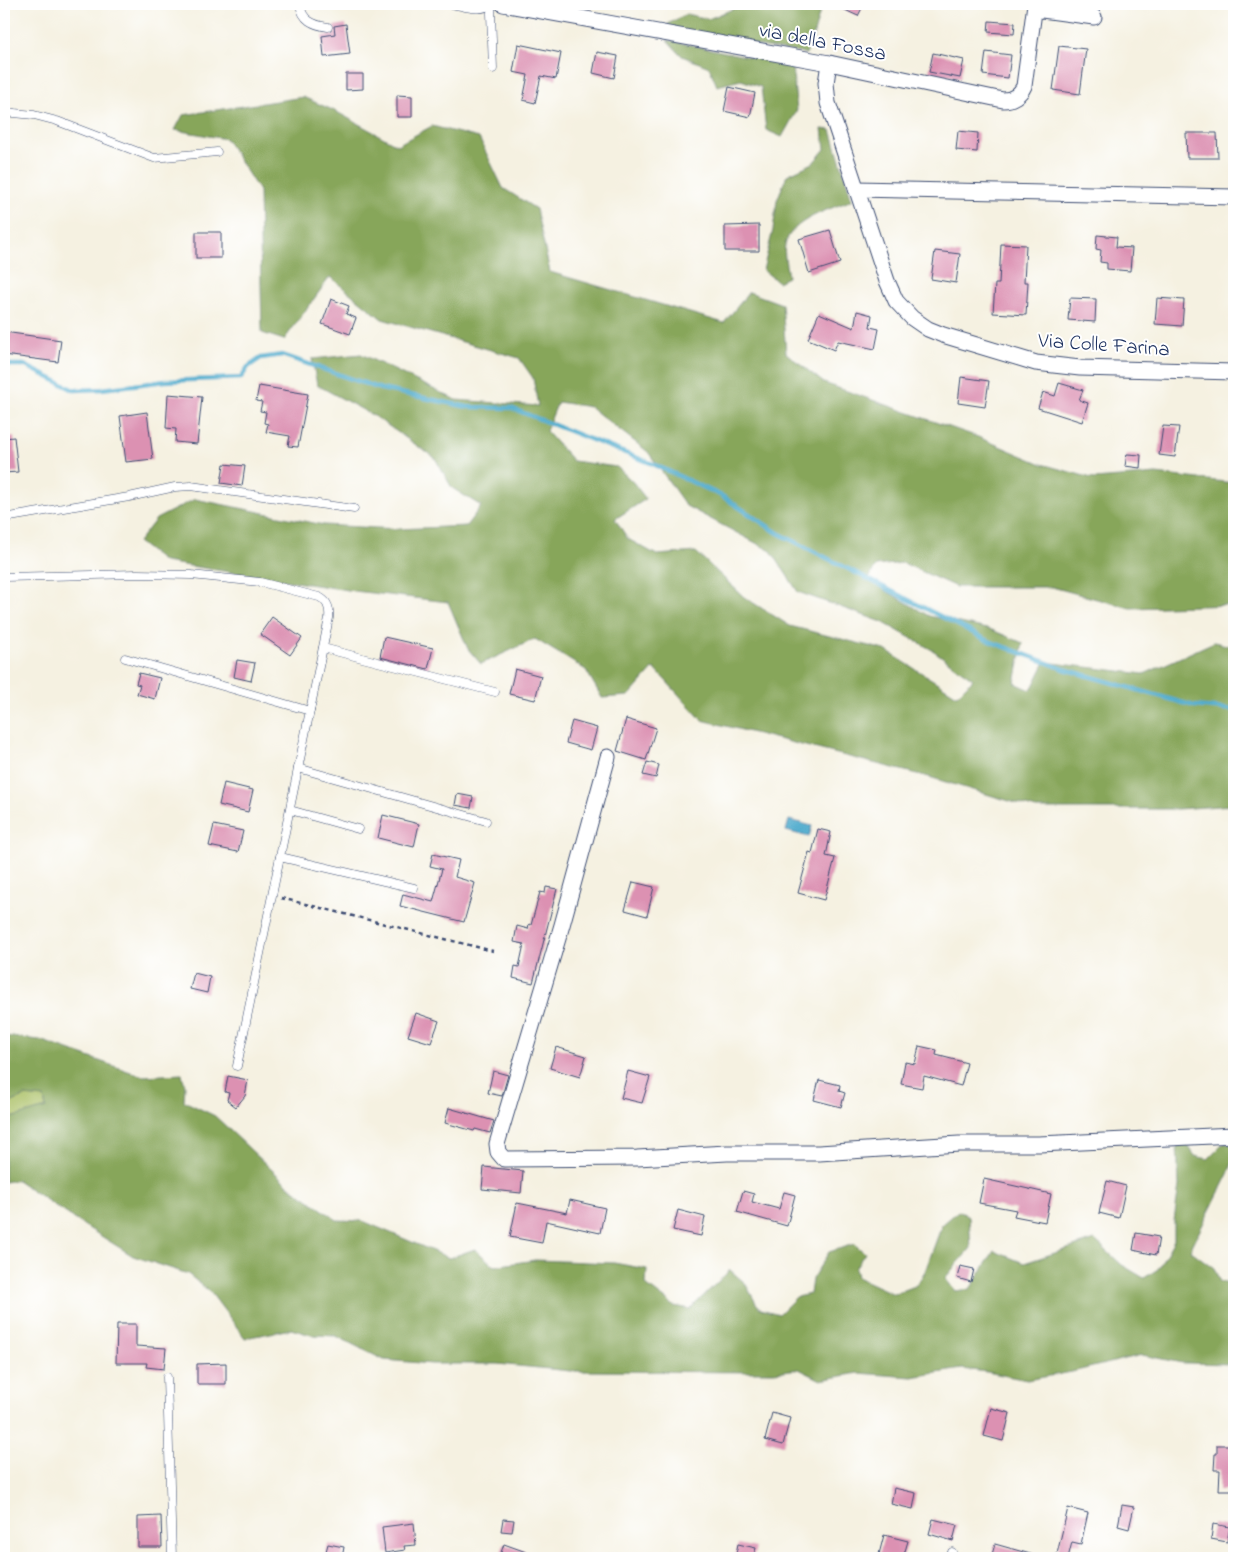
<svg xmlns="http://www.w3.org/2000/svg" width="1238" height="1562" viewBox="0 0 1238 1562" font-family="'Indie Flower',sans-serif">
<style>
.green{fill:#aac065;stroke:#627862}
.forest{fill:#87a65a;stroke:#516a5c;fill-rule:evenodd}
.water{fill:#4eaacc;stroke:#346c95}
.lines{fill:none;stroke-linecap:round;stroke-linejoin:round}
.stream{stroke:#4eaacc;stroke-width:4.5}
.building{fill:#dc91b2}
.service-casing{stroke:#3c4c72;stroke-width:9}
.minor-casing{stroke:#3c4c72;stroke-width:17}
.path{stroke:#3c4c72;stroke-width:2.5;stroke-dasharray:4 4;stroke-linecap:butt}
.service{stroke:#fff;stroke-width:8}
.minor{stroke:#fff;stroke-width:15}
.labels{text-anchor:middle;stroke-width:4;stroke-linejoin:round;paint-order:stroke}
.street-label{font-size:21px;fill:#1b2f5e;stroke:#fff}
</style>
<rect width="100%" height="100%" fill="#fff"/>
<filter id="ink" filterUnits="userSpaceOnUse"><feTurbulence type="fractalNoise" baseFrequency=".02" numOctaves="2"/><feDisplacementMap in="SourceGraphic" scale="10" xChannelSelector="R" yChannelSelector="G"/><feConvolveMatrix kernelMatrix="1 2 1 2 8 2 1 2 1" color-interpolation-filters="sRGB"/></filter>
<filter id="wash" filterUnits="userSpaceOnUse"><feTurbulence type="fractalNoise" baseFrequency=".0096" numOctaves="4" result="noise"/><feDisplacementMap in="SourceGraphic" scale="20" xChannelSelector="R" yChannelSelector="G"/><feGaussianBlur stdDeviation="1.12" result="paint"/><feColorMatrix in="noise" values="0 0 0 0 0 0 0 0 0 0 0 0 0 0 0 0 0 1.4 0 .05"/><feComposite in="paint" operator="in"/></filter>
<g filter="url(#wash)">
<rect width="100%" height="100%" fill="#f5f1e1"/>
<polygon class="green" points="25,1096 44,1098 46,1109 4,1120 4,1106"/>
<g class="forest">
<polygon points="745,4 758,4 781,8 785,4 825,4 820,11 813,37 806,54 669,30 668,24 686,14 708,19"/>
<polygon points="667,40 792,66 797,110 782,137 766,130 761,87 741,80 717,86 709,67 682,56"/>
<path d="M303,97L335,111L397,145L432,126L479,138L503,188L536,209L550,272L724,323L749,292L782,304L786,353L824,383L978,437L1042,464L1095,479L1156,474L1234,483V605L1130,608L1052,587H956L903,563L876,566L868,580L929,616L992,630L1023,643L1015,683L1031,690L1045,662L1144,674L1214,642L1234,647V805L1177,809H1036L929,777L702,720L654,668L629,696L602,698L586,670L535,639L481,664L468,649L448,602L354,591L164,562L138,542L156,519L195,499L324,525L398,529L466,526L481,506L452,488L435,458L374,416L317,385L312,359L361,354L456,400L538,406L533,378L519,358L382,319L330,277L284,340L262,333L259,191L226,139L175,130L183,115ZM558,402L590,407L648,452L686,506L771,551L798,592L882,622L934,651L973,679L957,695L885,650L790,626L744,597L696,552L657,555L628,539L615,519L646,499L633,482L617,467L573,461L546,431Z"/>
<path d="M822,129L831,130L852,200C831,209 790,220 785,245C783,252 787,269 788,277L778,282L763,270L773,230L777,200L787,175L813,163L825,149Z"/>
<polygon points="4,1036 40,1040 142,1076 182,1074 185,1085 184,1101 215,1116 288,1185 337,1220 363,1221 449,1258 475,1249 494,1266 535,1260 614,1263 647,1269 646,1285 674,1306 690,1309 730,1270 745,1283 756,1303 761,1309 779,1314 796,1297 810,1294 812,1279 829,1252 854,1244 865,1253 855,1268 857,1277 894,1294 915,1286 924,1274 942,1225 958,1211 969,1216 971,1248 945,1278 955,1291 970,1289 994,1251 1024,1263 1095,1240 1122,1265 1144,1278 1158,1269 1174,1240 1174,1221 1179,1185 1177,1146 1187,1144 1195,1156 1208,1159 1224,1143 1234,1145 1234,1159 1228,1174 1190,1250 1214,1268 1220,1282 1234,1282 1234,1364 1182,1363 1142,1355 1072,1372 1027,1380 987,1372 962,1369 912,1377 858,1373 821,1380 799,1369 774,1372 570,1371 497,1364 432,1364 384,1360 336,1336 311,1335 291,1329 245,1338 211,1293 188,1274 133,1256 85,1226 17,1180 4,1182 4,1120 46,1108 44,1098 25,1096 4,1106"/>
</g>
<polygon class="water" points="789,820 812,826 809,837 786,831"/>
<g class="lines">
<polyline class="stream" points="4,365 24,365 74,390 102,389 165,381 241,378 248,367 261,358 282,355 381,389 468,407 511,408 653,464 722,496 778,533 989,641 1064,669 1194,706 1234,710"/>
</g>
<g id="blocks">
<g class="building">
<polygon points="832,4 864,4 858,16"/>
<polygon points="989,21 1015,23 1014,34 988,32"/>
<polygon points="346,24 350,54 324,57 322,36 335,34 334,26"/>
<polygon points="518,44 561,53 556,79 541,76 535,103 523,100 528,75 513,72"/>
<polygon points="1059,46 1086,49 1080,94 1053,90"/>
<polygon points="597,52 618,56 614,78 593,73"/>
<polygon points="986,52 1011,55 1008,78 983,75"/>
<polygon points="933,53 964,60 960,78 929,72"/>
<polygon points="346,74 363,74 363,89 346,90"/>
<polygon points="729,87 755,93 750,117 724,111"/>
<polygon points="397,95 412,96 412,117 397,117"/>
<polygon points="958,131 978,133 977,152 956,150"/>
<polygon points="1186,133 1217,133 1218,158 1187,158"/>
<polygon points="759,225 759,251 725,251 725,226"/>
<polygon points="830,230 840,263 809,273 799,239"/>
<rect x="196" y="232" width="25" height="26"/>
<polygon points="1097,235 1117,237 1116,247 1132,248 1130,271 1107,269 1107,263 1100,262 1101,250 1096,249"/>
<polygon points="1001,244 1026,245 1024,282 1028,282 1026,315 993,313 995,284 999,284"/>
<polygon points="935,251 960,254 956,283 931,279"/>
<polygon points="1070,298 1096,299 1095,322 1068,320"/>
<polygon points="1157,298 1184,300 1182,326 1155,324"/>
<polygon points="331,299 349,306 346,314 356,318 350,334 322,324"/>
<polygon points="857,311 872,315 870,327 879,329 875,349 838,341 834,350 808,339 819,313 854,328"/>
<polygon points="4,332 61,340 58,362 4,355"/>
<polygon points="961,377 989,381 985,407 958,403"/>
<polygon points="1059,383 1083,390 1079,400 1088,403 1082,422 1038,408 1043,392 1055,396"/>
<polygon points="259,386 308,394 298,447 288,446 290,436 266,432 268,424 264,423 266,412 260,411 262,402 256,401"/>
<polygon points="168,394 202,397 197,444 175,442 176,429 166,428"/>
<polygon points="147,412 153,459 126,462 120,416"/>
<polygon points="1163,426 1179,427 1175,457 1159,455"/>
<polygon points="14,437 18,472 4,473 4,438"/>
<polygon points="1127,454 1141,455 1140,468 1125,466"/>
<polygon points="224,464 245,466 242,486 221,483"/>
<polygon points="272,617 302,638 290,655 260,634"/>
<polygon points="384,637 433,648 428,669 380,657"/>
<polygon points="237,660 255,663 251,681 234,677"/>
<polygon points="515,669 541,676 535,700 509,694"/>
<polygon points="139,673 160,678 155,699 137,694 140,685 136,684"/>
<polygon points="626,719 656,728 646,760 617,751"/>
<polygon points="572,721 597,728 591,750 566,743"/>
<polygon points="647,762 659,765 656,778 643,775"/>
<polygon points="224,783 253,790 248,812 219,805"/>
<polygon points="457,794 473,797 471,808 455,805"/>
<polygon points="383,815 419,824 414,847 378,838"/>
<polygon points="214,825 243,831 238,852 209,846"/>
<polygon points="818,829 831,832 826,856 835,858 824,900 798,893 809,852 812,853"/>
<polygon points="433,854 459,860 455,877 475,883 464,922 400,906 403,894 433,902 442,869 430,866"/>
<polygon points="633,882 654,887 647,916 625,910"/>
<polygon points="546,887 557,889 533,983 513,978 515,966 519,967 524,944 514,942 517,926 528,929 529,924 531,925 540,892 545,893"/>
<polygon points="194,973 210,977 207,993 190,989"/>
<polygon points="416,1013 439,1021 431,1043 408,1036"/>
<polygon points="919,1046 937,1050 936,1055 967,1063 961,1086 924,1076 922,1088 901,1084 905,1062 915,1064"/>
<polygon points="556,1047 586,1056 580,1077 550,1068"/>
<polygon points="493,1071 508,1075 502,1096 488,1093"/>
<polygon points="628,1071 650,1077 642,1103 621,1098"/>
<polygon points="228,1076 248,1080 245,1096 236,1107 227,1100 229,1093 225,1092"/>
<polygon points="819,1080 840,1085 839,1091 845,1093 841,1107 814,1100"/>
<polygon points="449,1108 494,1121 490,1133 475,1129 474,1131 445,1123"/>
<polygon points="484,1167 523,1171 521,1193 482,1189"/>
<polygon points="984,1179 1051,1194 1045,1222 1014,1216 1016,1210 979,1203"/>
<polygon points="1107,1181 1126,1186 1119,1218 1099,1213"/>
<polygon points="743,1191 754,1194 752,1202 779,1209 784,1192 795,1195 787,1226 737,1212"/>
<polygon points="570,1200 605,1208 600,1233 546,1221 542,1243 510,1237 517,1203 567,1213"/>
<polygon points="678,1210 705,1217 701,1236 673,1230"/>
<polygon points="1136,1233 1159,1237 1156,1255 1133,1250"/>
<polygon points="960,1266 974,1269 971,1282 957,1278"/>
<polygon points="117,1324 136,1324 136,1346 166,1348 164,1369 146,1367 147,1363 116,1363"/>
<polygon points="226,1363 226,1384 197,1384 197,1364"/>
<polygon points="991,1408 1010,1413 1003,1441 984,1436"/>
<polygon points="772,1413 790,1418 783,1445 765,1440"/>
<polygon points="1217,1445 1231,1445 1230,1453 1234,1453 1234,1490 1219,1490 1220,1470 1214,1470 1215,1454 1217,1454"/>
<polygon points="894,1488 916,1493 913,1509 891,1504"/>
<polygon points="1122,1505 1134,1507 1129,1529 1118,1526"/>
<polygon points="1068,1508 1088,1513 1081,1544 1072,1542 1068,1558 1056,1558"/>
<polygon points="161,1516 162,1547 138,1547 138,1517"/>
<polygon points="503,1519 514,1520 512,1532 501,1531"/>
<polygon points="933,1519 957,1525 953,1541 929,1534"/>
<polygon points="414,1523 416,1545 404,1546 405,1550 385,1553 382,1527"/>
<polygon points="1213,1524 1230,1527 1227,1542 1211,1539"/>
<polygon points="884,1535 908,1541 903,1558 878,1558"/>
<polygon points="328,1544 344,1547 342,1558 325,1555"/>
<polygon points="504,1544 540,1557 540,1558 499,1558"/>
<polygon points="738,1544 756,1548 753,1558 735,1558"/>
<polygon points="995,1544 1034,1555 1033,1558 991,1558"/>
</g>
</g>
</g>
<g filter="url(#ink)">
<use href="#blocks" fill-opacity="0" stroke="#3c4c72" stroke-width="1"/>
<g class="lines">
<defs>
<g id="service">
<path d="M300,4C302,20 313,25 328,27"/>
<path d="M451,4C464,6 481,13 492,4"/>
<polyline points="492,4 491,13 493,69"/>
<polyline points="4,112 34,115 57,121 154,158 217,152"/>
<polyline points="4,518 129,497 175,487 191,486 354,509"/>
<path d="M4,577L137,574L191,575L260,582L319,597C328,601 330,609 329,618L237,1066"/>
<polyline points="323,648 495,692"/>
<polyline points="125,658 310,711"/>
<polyline points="298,768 486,821"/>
<polyline points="290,810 358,829"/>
<polyline points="280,857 414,888"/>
<polyline points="167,1377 172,1558"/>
<polyline points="950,1558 952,1552"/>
<polyline points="1232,1558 1234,1549"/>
</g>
<g id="minor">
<path d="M503,4L829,63L1003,100C1012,100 1020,95 1024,86L1035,4"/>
<polyline points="1035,9 1094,17"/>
<polyline points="829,63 826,83 828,103 887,281 896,301 912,318 928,329 943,335 1036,363 1080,368 1234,372"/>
<polyline points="856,189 1234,197"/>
<polyline points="608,757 562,925 497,1144 498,1152 504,1159 637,1158 727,1153 819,1153 959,1144 1039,1144 1234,1135"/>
</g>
</defs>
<use href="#service" class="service-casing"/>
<use href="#minor" class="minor-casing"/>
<polyline class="path" points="281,898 493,951"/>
<use href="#service" class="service"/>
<use href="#minor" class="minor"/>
</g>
</g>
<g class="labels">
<g class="street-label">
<text transform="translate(823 41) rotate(11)" y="7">via della Fossa</text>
<text transform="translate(1104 344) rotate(4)" y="7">Via Colle Farina</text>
</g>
</g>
<rect width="1238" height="1562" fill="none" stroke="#fff" stroke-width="20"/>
</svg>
